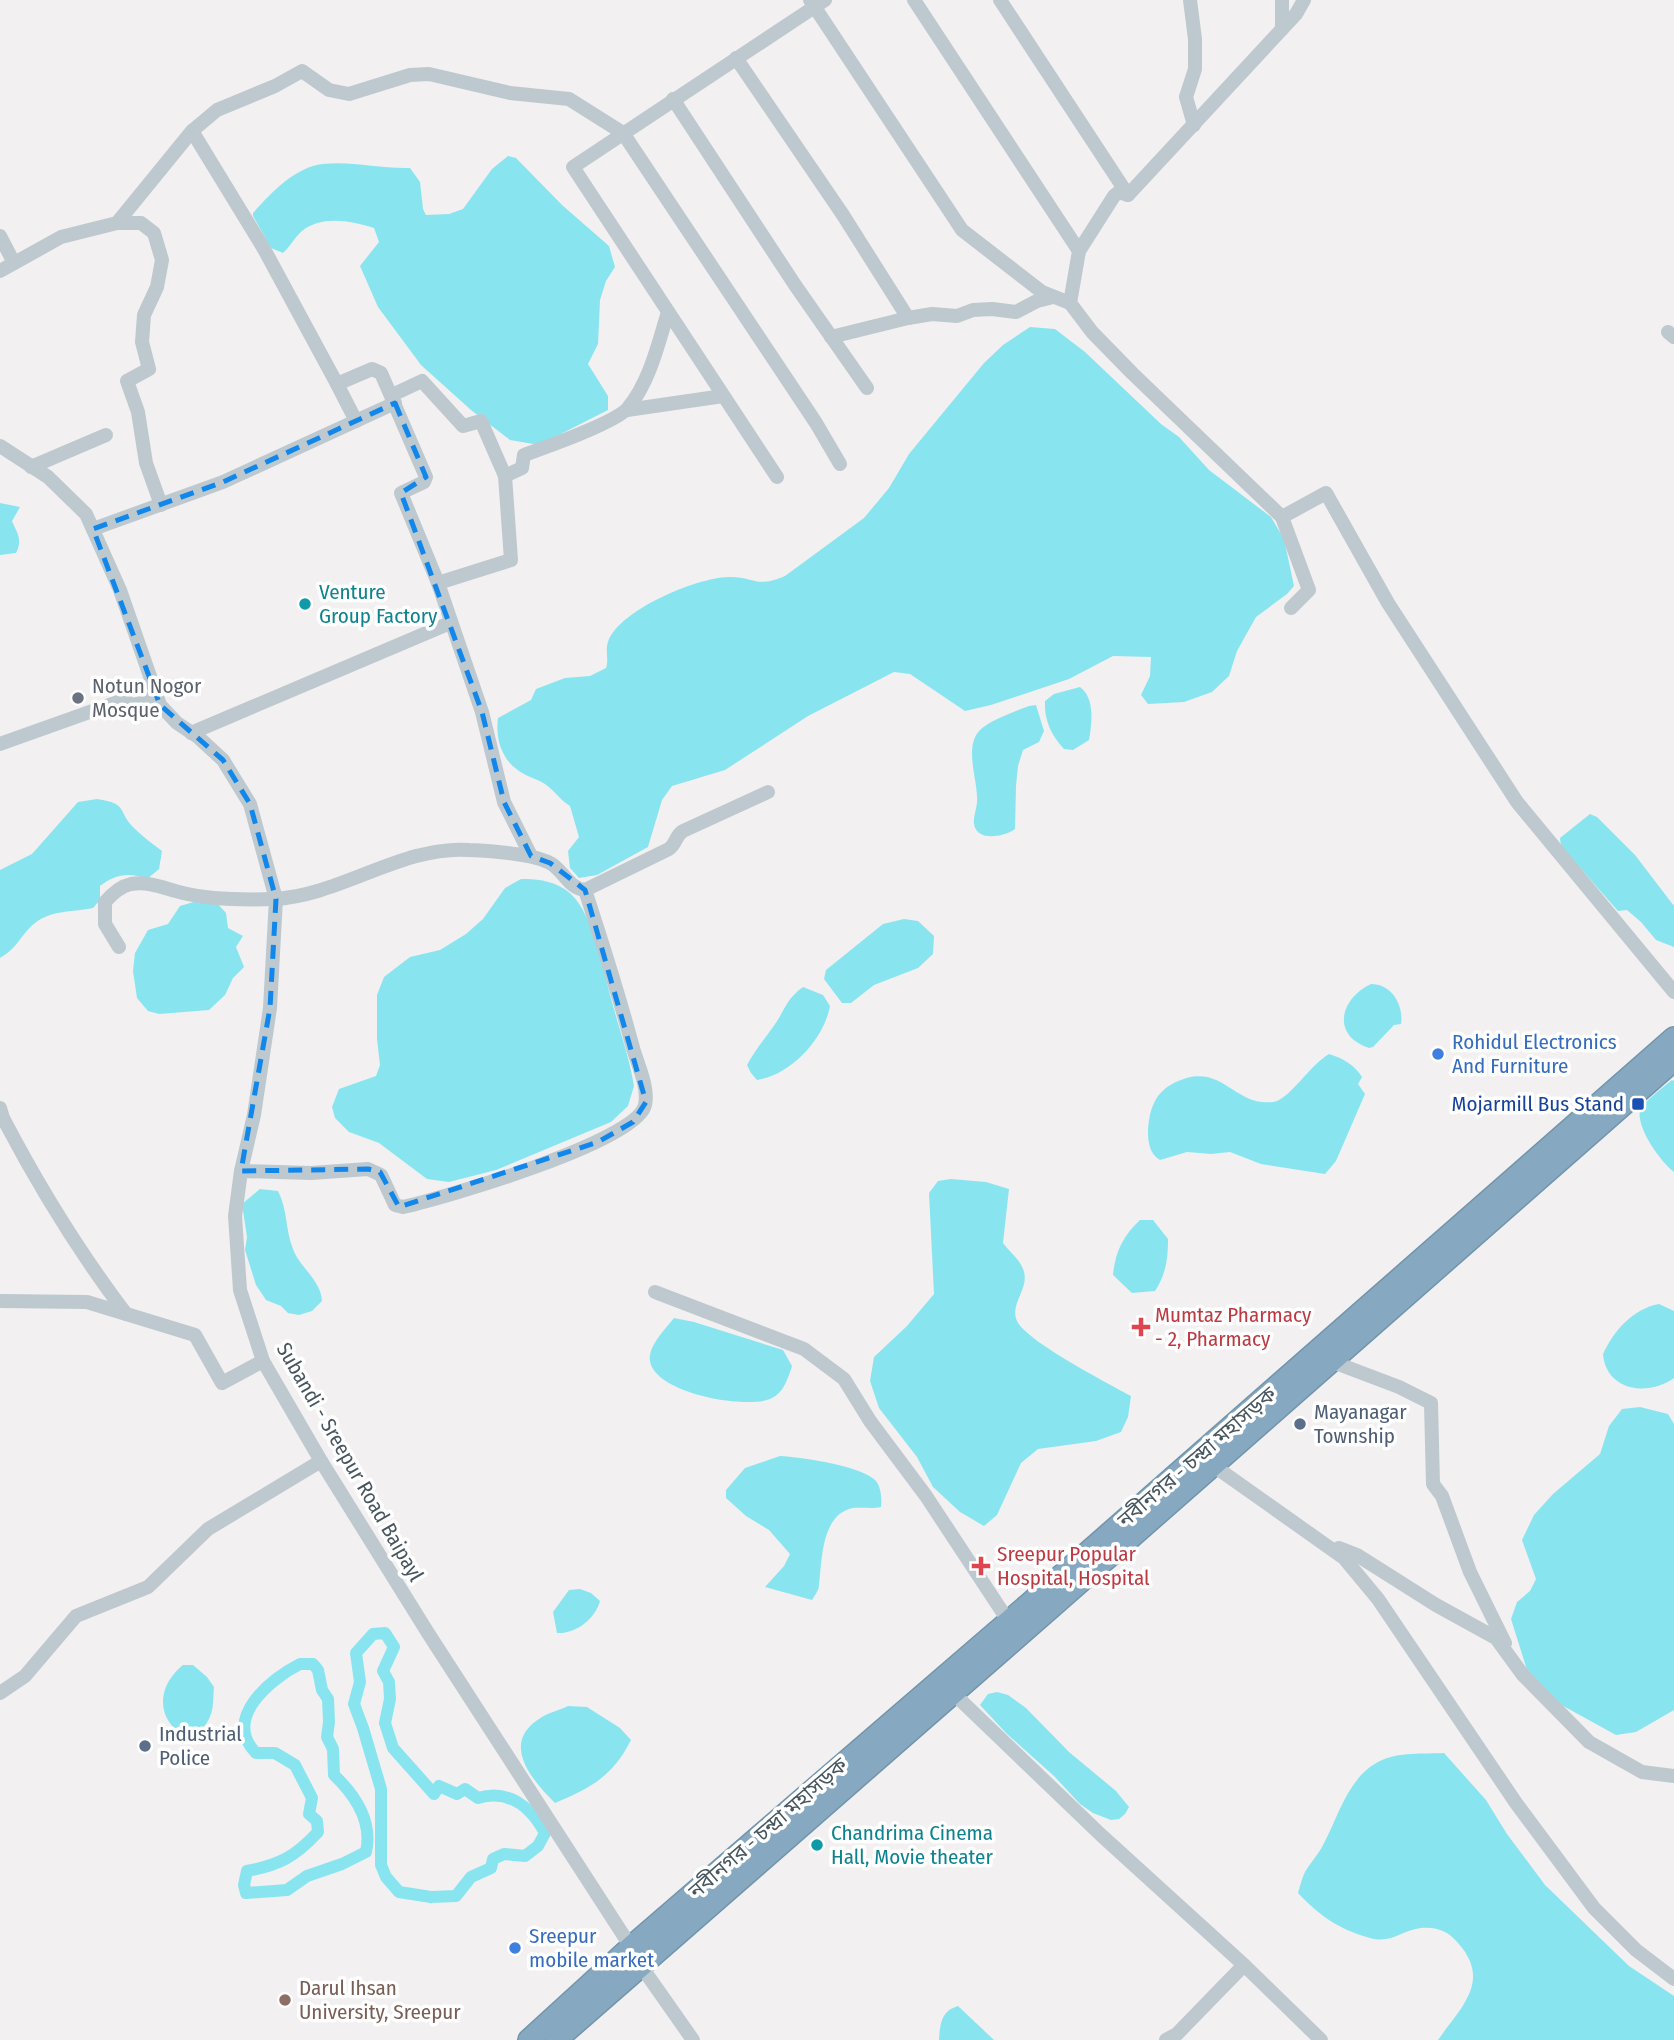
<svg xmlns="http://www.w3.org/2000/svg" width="1674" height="2040" viewBox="0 0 1674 2040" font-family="'Fira Sans Condensed','Noto Sans Bengali',sans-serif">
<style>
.water{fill:#88e5f0}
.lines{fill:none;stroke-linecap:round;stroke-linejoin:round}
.canal{stroke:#88e5f0;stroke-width:12}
.highway-casing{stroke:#7194ad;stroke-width:24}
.minor{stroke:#bdc9cf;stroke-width:14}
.highway{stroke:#86a9c1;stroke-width:21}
.marked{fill:none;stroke:#1187eb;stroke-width:5;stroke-dasharray:14 9;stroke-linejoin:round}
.culture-dot{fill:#0f9aa8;stroke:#fff;stroke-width:2.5}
.worship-dot{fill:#6b7280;stroke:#fff;stroke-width:2.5}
.shop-dot{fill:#3f7fe0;stroke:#fff;stroke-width:2.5}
.transit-dot{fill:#1a4fb4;stroke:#fff;stroke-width:2.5}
.health-dot{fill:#e0444e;stroke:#fff;stroke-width:2.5}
.service-dot{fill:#5c6f8a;stroke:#fff;stroke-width:2.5}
.education-dot{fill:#8d6e63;stroke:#fff;stroke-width:2.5}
.labels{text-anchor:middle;stroke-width:7;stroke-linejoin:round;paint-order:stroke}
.culture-label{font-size:21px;fill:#0d838f;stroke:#fff;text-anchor:start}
.worship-label{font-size:21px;fill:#5b616d;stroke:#fff;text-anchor:start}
.shop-label{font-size:21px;fill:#366cbe;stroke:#fff;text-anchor:start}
.transit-label{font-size:21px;fill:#164399;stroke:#fff;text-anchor:end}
.health-label{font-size:21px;fill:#be3a42;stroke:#fff;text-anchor:start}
.service-label{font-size:21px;fill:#4e5e75;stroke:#fff;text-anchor:start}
.street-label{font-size:21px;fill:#47565e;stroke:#fff}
.education-label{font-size:21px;fill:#785e54;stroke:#fff;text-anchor:start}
</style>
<rect width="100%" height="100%" fill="#f2f0f0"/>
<g class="water">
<path d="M508,156L516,158L562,205L609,246L615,267L606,281L600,300L598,344L588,364L608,396V410L539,445L510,440L471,410L421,365L378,307L360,266L379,242L374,228C351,221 322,215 302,231C294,238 290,247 283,253L271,248L253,216V213C271,193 295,167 323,164C352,161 381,169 410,168L420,182L423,209L426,215L449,214L463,209L492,169Z"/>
<path d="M1030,327L1055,329L1085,352L1161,424L1179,437L1209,470L1271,517L1284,539L1294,586L1287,594L1256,617L1237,651L1229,676L1212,692L1184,702L1148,704L1141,695L1150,676L1151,657L1113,656L1069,679L991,705L965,711L910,674L894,672L808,716L725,770L672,786L662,800L648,847L597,875L579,878L570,868L568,851L579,837L570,806C560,800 554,790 545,784C539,780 531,778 524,774C503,763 495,741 498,718L531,700L536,689L565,678L590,676L606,668C609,660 605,650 608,642C619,610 696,578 728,577C754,576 755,589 785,576L864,518L889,488L909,454L984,363L1003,345Z"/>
<path d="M0,503L20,507L12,521C17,533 23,540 16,553L0,555Z"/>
<path d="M1080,687C1095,698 1092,723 1089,740L1073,750L1064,749C1051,735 1044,720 1045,701L1054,694Z"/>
<path d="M1036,705L1044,731L1039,742L1023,750L1018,766L1016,786L1015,829C1006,836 977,843 974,824C973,816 978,806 977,797C977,778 964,746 980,730C990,720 1016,711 1029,706Z"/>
<path d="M97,799C130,804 116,811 135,829C143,837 153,844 162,851L159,869L147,879C130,872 115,874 100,886V900L93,908C74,912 51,910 35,923C21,934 18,948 0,958V870L32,854L78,802Z"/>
<polygon points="1590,814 1597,817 1635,855 1674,906 1674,947 1656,940 1641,922 1627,910 1618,911 1561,846 1560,838"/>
<path d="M521,879C540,879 556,881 571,894C594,915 605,979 614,1009C621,1035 630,1060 634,1086L628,1106L611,1122L496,1170L449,1182L427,1179L379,1143L349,1132L335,1118L332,1107L339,1089L376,1076L380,1065L377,1039V995L384,977L410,957L440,950L466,934L483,919L505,888Z"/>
<polygon points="197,901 216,902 226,913 228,928 243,936 236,947 244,967 233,978 225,995 209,1010 159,1014 148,1011 137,998 133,971 135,953 148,930 168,924 180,906"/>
<polygon points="904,919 918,921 934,936 933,954 918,968 874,985 851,1003 842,1003 824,979 826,970 883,924"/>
<path d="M1371,984C1391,984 1404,1004 1401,1024L1394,1025L1373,1047L1369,1048C1330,1035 1341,998 1371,984Z"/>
<path d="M803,987L823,995L830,1006C824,1039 791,1075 757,1080L751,1073L747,1065C756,1049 763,1041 773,1027C785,1011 785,1000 803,987Z"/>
<path d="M1329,1054C1342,1058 1355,1065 1362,1077L1358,1084L1365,1094L1336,1161L1325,1174L1261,1164L1230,1152L1211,1154L1187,1152L1160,1160C1150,1154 1148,1143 1148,1132C1149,1111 1154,1093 1174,1083C1222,1059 1232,1107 1273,1102C1288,1101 1311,1064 1329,1054Z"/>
<path d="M1672,1080L1674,1081V1172C1661,1162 1636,1128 1640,1110C1641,1104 1666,1085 1672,1080Z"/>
<path d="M951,1179L986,1182L1009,1189L1003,1243C1009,1251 1020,1260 1023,1269C1031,1288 1009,1303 1017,1321C1026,1341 1109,1384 1131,1396L1128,1417L1121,1432L1096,1441L1038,1449L1021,1463L997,1515L984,1526L960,1512L933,1487L917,1457L879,1408L870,1381L874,1357L907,1326L934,1294L929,1193L938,1181Z"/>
<path d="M260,1189L278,1191C288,1210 285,1230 293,1249C300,1268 321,1280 322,1301L312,1311L299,1315L288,1313L281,1306L266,1300L256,1285L245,1250L247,1237L242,1204Z"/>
<path d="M1140,1220H1153L1168,1239C1168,1259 1166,1274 1155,1291L1132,1293L1113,1275C1115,1252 1123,1236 1140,1220Z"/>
<path d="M1659,1304L1674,1311V1378C1648,1397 1606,1391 1603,1354C1614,1330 1633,1309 1659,1304Z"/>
<path d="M674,1318L694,1322L783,1350L792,1366C788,1378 784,1392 772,1398C747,1411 644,1392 650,1355C652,1342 666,1328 674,1318Z"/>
<polygon points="1640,1407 1668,1414 1674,1424 1674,1710 1636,1732 1616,1735 1556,1702 1528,1673 1511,1619 1517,1602 1530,1591 1536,1579 1522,1540 1534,1515 1553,1494 1600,1454 1609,1426 1622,1409"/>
<path d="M780,1456C801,1457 863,1466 876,1481C881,1487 882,1499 881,1507C872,1509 862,1507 853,1508C821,1514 822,1561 819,1585C819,1590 815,1595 812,1600L765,1587L784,1566L790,1554L769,1530L746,1516L726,1498V1490L745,1468Z"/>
<path d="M580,1589L591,1593L600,1601C595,1619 576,1634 557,1633L553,1612L569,1590Z"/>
<path d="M183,1665H193L207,1677L214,1687C213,1695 214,1706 211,1714C193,1765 132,1707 183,1665Z"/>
<polygon points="997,1692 1008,1695 1026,1708 1069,1752 1116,1791 1129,1807 1125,1814 1119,1819 1111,1820 1093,1813 1080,1804 1054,1776 1007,1734 980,1705 988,1694"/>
<path d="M568,1706L587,1707L620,1728L631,1740C613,1776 591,1788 555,1803C531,1779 499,1742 542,1717C550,1712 560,1710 568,1706Z"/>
<path d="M1444,1753L1486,1800L1507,1834L1545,1885L1629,1966L1674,1996V2040H1438C1461,2007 1492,1981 1458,1943C1448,1931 1437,1927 1421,1928C1402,1930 1392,1944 1370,1938C1338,1929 1320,1916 1298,1893C1300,1886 1302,1878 1305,1872C1310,1863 1318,1855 1323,1845C1338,1818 1348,1776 1380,1761C1398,1752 1424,1754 1444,1753Z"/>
<path d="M958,2006L994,2040H939C940,2024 941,2011 958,2006Z"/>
</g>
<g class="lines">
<g class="canal">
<path d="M385,1633L394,1647L383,1671L389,1682L390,1699L385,1723L393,1748L434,1794L439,1786L457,1794L465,1789L478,1798C509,1789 531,1807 545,1833L538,1846L525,1856L504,1854L493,1859L491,1868L471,1877L456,1896L431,1897L399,1892L386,1877L381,1865V1789L363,1728L354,1704L360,1682L356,1653L373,1634Z"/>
<path d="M300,1664H313L318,1670L322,1690L328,1699L329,1722L327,1737L333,1749L334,1775C355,1795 373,1821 366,1852L342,1864L307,1876L287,1890L246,1893L244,1885L247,1871C279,1865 295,1857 318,1832L317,1821L309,1814L312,1798L295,1765L275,1753H256C222,1719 270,1679 300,1664Z"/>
</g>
<defs>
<g id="highway">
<polyline points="529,2040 631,1947 1029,1604 1674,1038"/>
<path d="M556,2040C929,1714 1303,1388 1674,1060"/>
</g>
</defs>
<use href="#highway" class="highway-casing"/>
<g class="minor">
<polyline points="810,0 962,230 1042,292 1070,303 1092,332 1132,373 1282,517"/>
<polyline points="914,0 1079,251 1070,303"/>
<polyline points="1000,0 1128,195"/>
<polyline points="1190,0 1195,39 1195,69 1186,97 1194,125"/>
<polyline points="1282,29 1282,0"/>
<polyline points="736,58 843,215 908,318"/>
<polyline points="673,99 795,285 867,388"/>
<polyline points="117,223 141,223 154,233 162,260 157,287 144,315 142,342 149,369 127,381 138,412 146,463 161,505"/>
<polyline points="0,236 14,263"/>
<polyline points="1079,251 1114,196 1119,192 1128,195 1296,14 1304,0"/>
<polyline points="0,271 61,237 117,223 192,131"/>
<polyline points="1668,332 1674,337"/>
<polyline points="831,337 908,318 932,314 957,316 973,310 992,309 1016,312 1037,301 1053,297"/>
<polyline points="337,384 356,421"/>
<polyline points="392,395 422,381 463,426 481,421 505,476"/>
<polyline points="627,410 723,396"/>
<polyline points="0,446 48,477 86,514 120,590 160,705 177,723 198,737 223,760 250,804 276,899 270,1008 254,1115 241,1171 235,1216 240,1290 263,1361 321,1461 428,1633 631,1947"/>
<polyline points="31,467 106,435"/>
<polyline points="777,477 573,167 825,0"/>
<polyline points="93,529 223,482 395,403"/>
<path d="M438,583L511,560L505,476L522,468L524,455C546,447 615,423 628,408C650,381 658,344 668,312"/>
<polyline points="1291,608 1309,590 1282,517 1326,493 1388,603 1517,802 1674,992"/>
<polyline points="191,733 450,623"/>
<polyline points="0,744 126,699 129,707 157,696"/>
<polyline points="531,856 504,802 482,712 438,583 401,493 424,482 426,477 381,373 372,369 337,384 264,249 192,131 217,110 275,86 302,71 329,90 349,94 410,75 429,74 510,93 569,99 623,133 816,423 840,464"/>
<path d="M119,947L105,924V902C112,894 121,886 131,884C151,881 165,889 183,893C212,900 244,900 274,899C340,896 403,845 469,850C491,851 528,853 548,862C563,868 567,888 585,890L669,849C677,843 675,836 683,831L768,792"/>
<path d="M0,1108L3,1118C39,1187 79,1252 126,1314"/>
<path d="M241,1171L311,1173L368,1169L381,1175L395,1205L403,1207C443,1198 637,1142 645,1105C649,1088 638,1065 633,1048C619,995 602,942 585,890"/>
<polyline points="655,1292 804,1349 844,1379 870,1421 926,1496 1009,1622"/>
<polyline points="0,1301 87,1302 195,1335 222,1383 263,1361"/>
<polyline points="1333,1362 1399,1387 1431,1403 1433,1484 1442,1496 1470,1572 1505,1643"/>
<polyline points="1214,1466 1344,1558 1378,1599 1516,1803 1594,1908 1636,1950 1674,1979"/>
<polyline points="1339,1548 1357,1555 1436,1605 1496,1638 1523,1675 1589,1742 1642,1772 1674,1776"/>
<polyline points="952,1692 1101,1835 1244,1965 1321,2040"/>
<polyline points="0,1693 25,1676 76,1616 148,1587 208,1529 321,1461"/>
<polyline points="641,1966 693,2040"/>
<polyline points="1166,2040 1177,2034 1244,1965"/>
</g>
<use href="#highway" class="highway"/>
</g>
<path class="marked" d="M395,403L426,477L401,493L482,712L504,802L531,856L550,863L585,890L646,1102L633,1122L598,1142L399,1207L380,1172L368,1169L241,1171L270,1008L276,899L250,804L223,760L160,705L93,529L223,482Z"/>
<g class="culture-dot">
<circle cx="305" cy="604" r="7"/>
<circle cx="817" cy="1845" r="7"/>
</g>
<circle class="worship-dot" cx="78" cy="698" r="7"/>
<g class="shop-dot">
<circle cx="1438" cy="1054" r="7"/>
<circle cx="515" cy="1948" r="7"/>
</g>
<rect class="transit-dot" x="1631" y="1097" width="14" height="14" rx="3.5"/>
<g class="health-dot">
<path d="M1137.5 1316.5h7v7h7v7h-7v7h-7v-7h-7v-7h7z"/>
<path d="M977.5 1555.5h7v7h7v7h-7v7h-7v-7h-7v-7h7z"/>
</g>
<g class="service-dot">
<circle cx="1300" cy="1424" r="7"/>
<circle cx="145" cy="1746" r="7"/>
</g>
<circle class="education-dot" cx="285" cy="2000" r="7"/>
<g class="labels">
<g class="culture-label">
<text x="319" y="599">Venture<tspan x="319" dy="24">Group Factory</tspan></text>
<text x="831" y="1840">Chandrima Cinema<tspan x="831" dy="24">Hall, Movie theater</tspan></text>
</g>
<g class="worship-label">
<text x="92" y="693">Notun Nogor<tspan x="92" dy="24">Mosque</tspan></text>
</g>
<g class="shop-label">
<text x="1452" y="1049">Rohidul Electronics<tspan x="1452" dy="24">And Furniture</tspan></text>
<text x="529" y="1943">Sreepur<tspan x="529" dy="24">mobile market</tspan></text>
</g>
<g class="transit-label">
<text x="1624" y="1111">Mojarmill Bus Stand</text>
</g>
<g class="health-label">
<text x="1155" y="1322">Mumtaz Pharmacy<tspan x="1155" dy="24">- 2, Pharmacy</tspan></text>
<text x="997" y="1561">Sreepur Popular<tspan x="997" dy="24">Hospital, Hospital</tspan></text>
</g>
<g class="service-label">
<text x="1314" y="1419">Mayanagar<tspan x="1314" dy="24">Township</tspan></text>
<text x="159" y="1741">Industrial<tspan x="159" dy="24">Police</tspan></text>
</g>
<g class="street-label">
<text transform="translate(1197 1457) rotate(-41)" y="7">নবীনগর - চন্দ্রা মহাসড়ক</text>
<text transform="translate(350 1462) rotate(60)" y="7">Subandi - Sreepur Road Baipayl</text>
<text transform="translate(768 1828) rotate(-41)" y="7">নবীনগর - চন্দ্রা মহাসড়ক</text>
</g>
<g class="education-label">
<text x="299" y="1995">Darul Ihsan<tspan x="299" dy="24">University, Sreepur</tspan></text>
</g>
</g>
</svg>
